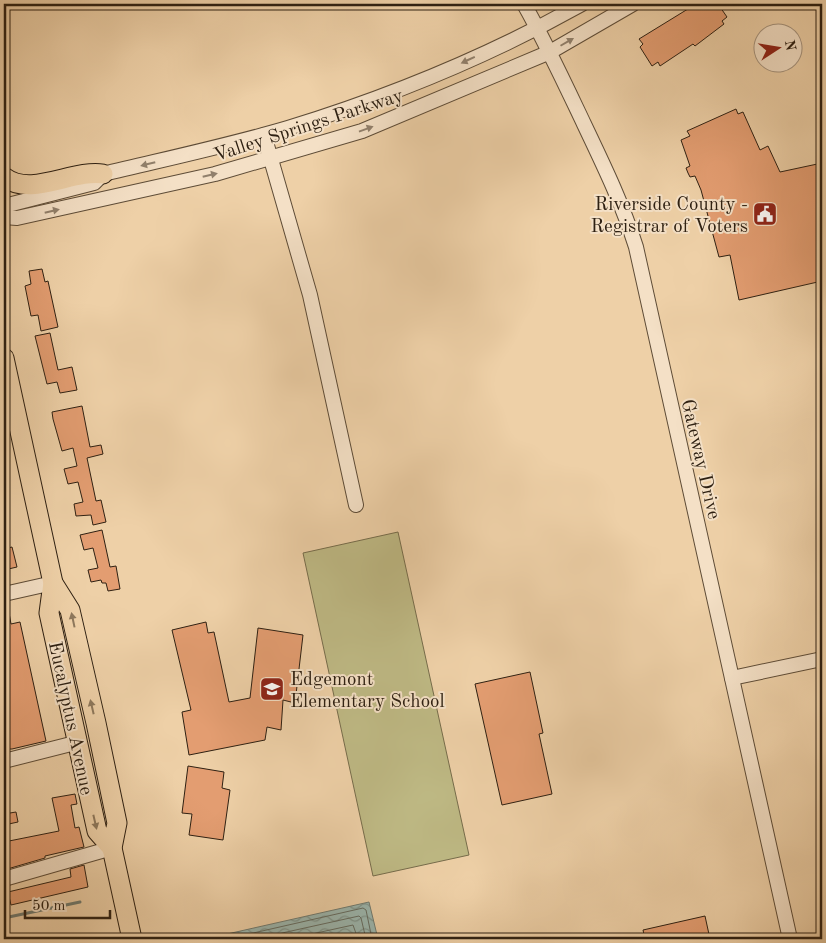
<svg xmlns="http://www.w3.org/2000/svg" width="826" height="943" viewBox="0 0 826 943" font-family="'Old Standard TT',serif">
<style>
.grass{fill:#beb984;stroke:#766c4b}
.water{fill:url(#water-waves);stroke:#6f7a70}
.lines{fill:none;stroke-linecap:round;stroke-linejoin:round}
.shore{stroke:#646b60;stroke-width:1}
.stream{stroke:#6f7a70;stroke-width:3}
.building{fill:#e39d71;stroke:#2e2012}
.minor-casing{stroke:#5e4c37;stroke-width:16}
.major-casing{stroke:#2e2012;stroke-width:21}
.minor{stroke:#f4e0c6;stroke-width:14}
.major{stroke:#eed0a7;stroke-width:19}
.oneway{fill:#91806c}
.oneway2{fill:#8e785c}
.labels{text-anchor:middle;stroke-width:4;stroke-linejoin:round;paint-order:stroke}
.street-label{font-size:19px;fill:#2e2012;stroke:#f4e0c6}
.poi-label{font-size:19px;fill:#2e2012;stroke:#f4e0c6;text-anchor:end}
</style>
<defs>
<pattern id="water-waves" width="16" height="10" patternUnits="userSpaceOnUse" patternTransform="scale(1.25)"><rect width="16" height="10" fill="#9bb6ae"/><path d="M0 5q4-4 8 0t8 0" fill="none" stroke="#7f948c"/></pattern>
</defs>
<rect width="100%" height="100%" fill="#eed0a7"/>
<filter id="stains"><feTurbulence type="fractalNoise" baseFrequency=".004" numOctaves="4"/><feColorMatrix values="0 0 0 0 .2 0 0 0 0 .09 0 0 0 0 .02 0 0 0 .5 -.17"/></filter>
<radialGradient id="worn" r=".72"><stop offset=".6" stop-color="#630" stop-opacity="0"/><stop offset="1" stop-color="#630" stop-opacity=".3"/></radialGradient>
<polygon class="grass" points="398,532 469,855 373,876 303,553"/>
<polygon class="water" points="369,902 378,939 205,939"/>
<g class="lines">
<g class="shore">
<polyline points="227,939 363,908 366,910 372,939"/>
<polyline points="255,939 359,916 361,918 366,939"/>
<polyline points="289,939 353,925 358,939"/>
</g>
<polyline class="stream" points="4,918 80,902"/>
</g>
<g class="building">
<polygon points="696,4 718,4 727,17 722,21 724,24 695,46 693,44 660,66 658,62 652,66 640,47 643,44 639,39"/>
<polygon points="736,109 738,114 743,112 760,150 768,146 780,172 822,163 822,281 739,300 730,255 719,257 701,190 695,176 690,177 688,173 686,168 690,166 681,140 690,136 687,131"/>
<polygon points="42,269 45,282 48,281 58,327 41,331 38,315 31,316 25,286 31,284 29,271"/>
<polygon points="50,333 58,370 72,367 77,390 60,393 57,382 47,384 35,336"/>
<polygon points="82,406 90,447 101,445 103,454 87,458 96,501 101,500 106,522 93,525 91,515 76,516 74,504 83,502 78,482 68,484 64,469 77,466 73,448 62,451 53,419 52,412"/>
<polygon points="102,530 110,567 116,566 120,589 108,591 106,583 102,583 101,580 91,582 88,570 98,568 93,548 84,550 80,535"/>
<polygon points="12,547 17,567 4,570 4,549"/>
<polygon points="4,607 8,607 11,624 20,622 46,741 12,749 4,749"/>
<polygon points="206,622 208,633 214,632 229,702 250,698 258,628 303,635 295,703 283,700 281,730 267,727 265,740 189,755 182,712 191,710 172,630"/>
<polygon points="530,672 543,733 539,734 552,794 502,805 475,684"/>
<polygon points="188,766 224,772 222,788 230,790 223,840 189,835 192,814 182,813"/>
<polygon points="75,794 77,804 71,805 75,828 79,827 84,847 45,856 45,858 4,870 4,842 59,831 52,798"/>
<polygon points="16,812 18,822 4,825 4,814"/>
<polygon points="84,865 88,887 11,905 8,892 71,877 70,869"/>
<polygon points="705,916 710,939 645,939 643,930"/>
</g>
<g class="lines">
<defs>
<g id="minor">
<path d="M524,4C546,43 565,84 584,124C604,166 622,203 636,247L790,939"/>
<polyline points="264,135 310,295 356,505"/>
<path d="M4,206L94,183L103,174C165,159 227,146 288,128C389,97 489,56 582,4"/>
<polyline points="4,217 17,218 215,174 362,131 550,52 633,4"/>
<polyline points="4,594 53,583"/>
<polyline points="732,678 822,659"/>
<polyline points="4,761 79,742"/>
<polyline points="4,879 112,848"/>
</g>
<g id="major">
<path d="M4,177C31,198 73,169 103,174"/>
<polyline points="4,358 53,583 70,610 96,723 117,823 112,848 132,939"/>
<polyline points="53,583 49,613 97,831 112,848"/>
</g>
</defs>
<use href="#minor" class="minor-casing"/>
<use href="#major" class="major-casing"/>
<use href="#minor" class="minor"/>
<use href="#major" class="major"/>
</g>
<defs><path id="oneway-solid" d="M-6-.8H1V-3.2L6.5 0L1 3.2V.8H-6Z" transform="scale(1.25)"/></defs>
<g class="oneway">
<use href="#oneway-solid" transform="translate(567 42) rotate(-30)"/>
<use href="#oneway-solid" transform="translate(468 60) rotate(155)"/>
<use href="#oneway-solid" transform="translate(366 129) rotate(-20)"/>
<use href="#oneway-solid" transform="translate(148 164) rotate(166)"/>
<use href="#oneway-solid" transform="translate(210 175) rotate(-13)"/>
<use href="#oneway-solid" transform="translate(52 211) rotate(-13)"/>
</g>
<g class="oneway2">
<use href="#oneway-solid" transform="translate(73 620) rotate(-102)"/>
<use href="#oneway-solid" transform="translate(92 707) rotate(-103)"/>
<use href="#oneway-solid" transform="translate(95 822) rotate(77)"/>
</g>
<defs>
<symbol id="civic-square" viewBox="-11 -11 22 22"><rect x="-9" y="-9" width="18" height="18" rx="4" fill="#8f2418" stroke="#f4e0c6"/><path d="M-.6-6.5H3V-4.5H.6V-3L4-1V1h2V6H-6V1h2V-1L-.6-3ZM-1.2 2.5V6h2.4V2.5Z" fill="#fff"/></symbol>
<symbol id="school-square" viewBox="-11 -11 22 22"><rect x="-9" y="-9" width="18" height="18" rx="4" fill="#8f2418" stroke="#f4e0c6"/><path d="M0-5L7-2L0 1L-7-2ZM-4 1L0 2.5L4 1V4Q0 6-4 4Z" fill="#fff"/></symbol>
</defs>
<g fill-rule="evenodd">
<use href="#civic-square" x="751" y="200" width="28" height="28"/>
<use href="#school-square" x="258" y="675" width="28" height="28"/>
</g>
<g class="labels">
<g class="street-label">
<text transform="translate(308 124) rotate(-18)" y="7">Valley Springs Parkway</text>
<text transform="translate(702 459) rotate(77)" y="7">Gateway Drive</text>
<text transform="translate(72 718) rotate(78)" y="7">Eucalyptus Avenue</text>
</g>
<g class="poi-label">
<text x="748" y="210">Riverside County -<tspan x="748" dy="22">Registrar of Voters</tspan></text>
<text x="290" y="685" text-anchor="start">Edgemont<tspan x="290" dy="22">Elementary School</tspan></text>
</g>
</g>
<rect width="826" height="943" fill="none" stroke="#eed0a7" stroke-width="20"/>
<rect x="5" y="5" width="816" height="933" fill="none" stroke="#2e2012" stroke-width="2.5"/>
<rect x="10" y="10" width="806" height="923" fill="none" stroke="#2e2012"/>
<g transform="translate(778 48) rotate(78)"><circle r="24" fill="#f4e0c6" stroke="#a5937e"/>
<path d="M0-4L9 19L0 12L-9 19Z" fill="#8f2418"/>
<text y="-8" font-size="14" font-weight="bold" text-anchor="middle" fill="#2e2012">N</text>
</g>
<path d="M25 910v8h85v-8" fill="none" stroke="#2e2012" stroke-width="2.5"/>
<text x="32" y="910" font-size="15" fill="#2e2012" stroke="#f4e0c6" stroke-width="4" paint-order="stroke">50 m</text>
<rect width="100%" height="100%" filter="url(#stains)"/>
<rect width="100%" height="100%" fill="url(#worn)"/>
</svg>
